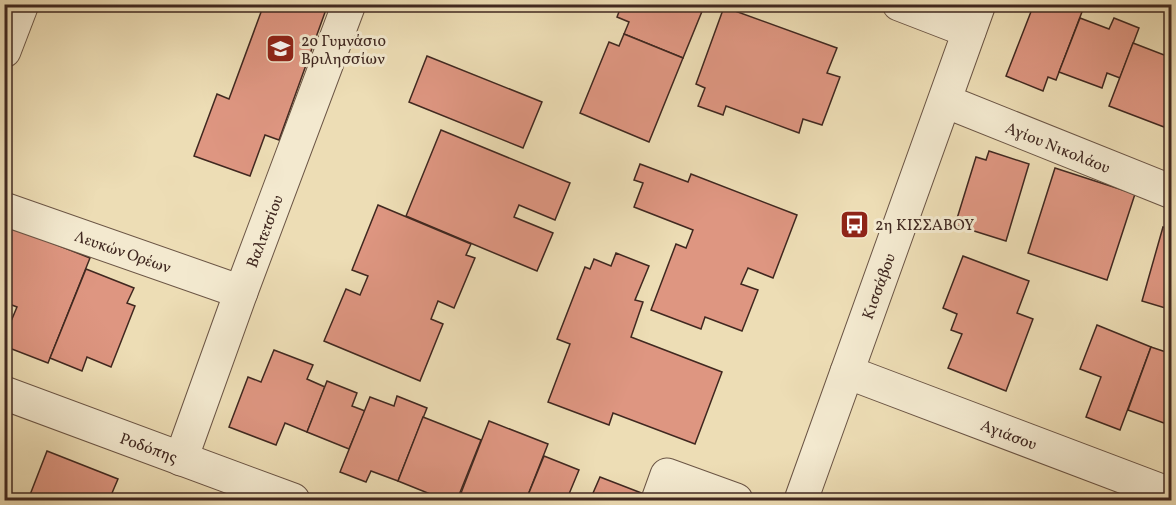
<svg xmlns="http://www.w3.org/2000/svg" width="1176" height="505" viewBox="0 0 1176 505" font-family="Vollkorn,serif">
<style>
.building{fill:#de9681;stroke:#402820;stroke-width:1.5}
.lines{fill:none;stroke-linecap:round;stroke-linejoin:round}
.minor-casing{stroke:#6b5545;stroke-width:35}
.minor{stroke:#f3e9cf;stroke-width:33}
.labels{text-anchor:middle;stroke-width:6;stroke-linejoin:round;paint-order:stroke}
.poi-label{font-size:16px;fill:#402820;stroke:#f3e9cf;text-anchor:start}
.street-label{font-size:16px;fill:#402820;stroke:#f3e9cf}
</style>
<rect width="100%" height="100%" fill="#edddb5"/>
<filter id="stains"><feTurbulence type="fractalNoise" baseFrequency=".00333" numOctaves="4"/><feColorMatrix values="0 0 0 0 .2 0 0 0 0 .09 0 0 0 0 .02 0 0 0 .5 -.17"/></filter>
<radialGradient id="worn" r=".72"><stop offset=".6" stop-color="#630" stop-opacity="0"/><stop offset="1" stop-color="#630" stop-opacity=".3"/></radialGradient>
<g class="building">
<polygon points="264,4 328,4 279,140 265,135 250,176 194,156 217,94 229,99"/>
<polygon points="622,4 705,4 683,58 624,34 629,22 617,17"/>
<polygon points="1034,4 1085,4 1056,80 1048,77 1043,91 1006,76"/>
<polygon points="724,7 837,48 827,73 840,77 822,125 803,119 799,133 726,106 723,115 698,106 705,88 696,84"/>
<polygon points="1080,18 1109,29 1114,18 1139,28 1120,78 1107,73 1102,88 1059,72"/>
<polygon points="624,34 683,58 649,142 580,113 609,42 619,46"/>
<polygon points="1133,43 1172,58 1172,109 1164,127 1109,106"/>
<polygon points="427,56 542,102 523,148 409,102"/>
<polygon points="441,130 570,183 555,220 519,205 514,217 553,233 537,271 406,216"/>
<polygon points="989,151 1029,164 1006,241 955,225 976,157 986,160"/>
<polygon points="640,164 688,182 691,174 797,215 773,278 748,268 741,284 758,290 742,331 705,317 701,329 651,310 676,244 686,248 693,230 634,207 643,183 634,180"/>
<polygon points="1055,168 1135,194 1107,280 1028,253"/>
<polygon points="378,205 471,244 466,255 475,258 454,308 438,301 431,319 443,324 420,381 324,341 346,289 360,295 368,276 352,270"/>
<polygon points="4,224 90,258 48,363 4,346 4,338 17,307 4,302"/>
<polygon points="1163,227 1172,229 1172,310 1142,301"/>
<polygon points="616,253 649,266 635,300 643,302 631,337 722,372 695,444 613,413 609,425 548,402 570,344 557,339 585,267 590,269 594,259 611,266"/>
<polygon points="963,256 1029,281 1017,313 1033,319 1006,391 948,368 962,334 951,330 957,314 943,308"/>
<polygon points="86,269 134,288 127,303 135,306 111,367 87,357 82,371 50,358"/>
<polygon points="1097,325 1151,347 1120,430 1086,417 1101,377 1080,369"/>
<polygon points="1151,347 1172,354 1172,426 1128,410"/>
<polygon points="274,350 313,365 307,379 325,387 307,432 285,423 276,445 229,427 248,377 261,382"/>
<polygon points="327,381 357,393 352,406 365,411 349,449 307,432"/>
<polygon points="397,396 427,408 398,481 371,471 366,482 340,472 370,397 394,406"/>
<polygon points="423,417 481,440 457,500 445,500 398,481"/>
<polygon points="489,421 548,444 526,500 479,500 461,493"/>
<polygon points="47,451 118,479 109,500 28,500"/>
<polygon points="544,456 579,470 569,494 585,500 526,500"/>
<polygon points="600,477 644,494 642,500 590,500"/>
</g>
<g class="lines">
<defs>
<g id="minor">
<polyline points="899,4 969,31"/>
<polyline points="4,51 22,4"/>
<polyline points="945,101 1172,192"/>
<polyline points="4,209 241,292"/>
<polyline points="847,372 1172,495"/>
<polyline points="4,393 293,500"/>
<polyline points="181,459 241,292 349,4"/>
<polyline points="658,500 667,475 736,500"/>
<polyline points="801,500 979,4"/>
</g>
</defs>
<use href="#minor" class="minor-casing"/>
<use href="#minor" class="minor"/>
</g>
<defs>
<symbol id="school-square" viewBox="-11 -11 22 22"><rect x="-9" y="-9" width="18" height="18" rx="4" fill="#8f2418" stroke="#f3e9cf"/><path d="M0-5L7-2L0 1L-7-2ZM-4 1L0 2.5L4 1V4Q0 6-4 4Z" fill="#fff"/></symbol>
<symbol id="bus-square" viewBox="-11 -11 22 22"><rect x="-9" y="-9" width="18" height="18" rx="4" fill="#8f2418" stroke="#f3e9cf"/><path d="M-5-6H5V4H4V6H2V4H-2V6H-4V4H-5ZM-3.5-4V0h7V-4ZM-3.5 1.2v1.5H-2V1.2ZM2 1.2v1.5H3.5V1.2Z" fill="#fff"/></symbol>
</defs>
<g fill-rule="evenodd">
<use href="#school-square" x="264" y="32" width="33" height="33"/>
<use href="#bus-square" x="838" y="208" width="33" height="33"/>
</g>
<g class="labels">
<g class="poi-label">
<text x="301" y="46">2ο Γυμνάσιο<tspan x="301" dy="18">Βριλησσίων</tspan></text>
<text x="875" y="230">2η ΚΙΣΣΑΒΟΥ</text>
</g>
<g class="street-label">
<text transform="translate(1058 147) rotate(22)" y="6">Αγίου Νικολάου</text>
<text transform="translate(264 231) rotate(-69)" y="6">Βαλτετσίου</text>
<text transform="translate(123 251) rotate(19)" y="6">Λευκών Ορέων</text>
<text transform="translate(878 286) rotate(-70)" y="6">Κισσάβου</text>
<text transform="translate(1009 434) rotate(21)" y="6">Αγιάσου</text>
<text transform="translate(149 447) rotate(20)" y="6">Ροδόπης</text>
</g>
</g>
<rect width="1176" height="505" fill="none" stroke="#edddb5" stroke-width="24"/>
<rect x="6" y="6" width="1164" height="493" fill="none" stroke="#402820" stroke-width="3"/>
<rect x="12" y="12" width="1152" height="481" fill="none" stroke="#402820" stroke-width="1.5"/>
<rect width="100%" height="100%" filter="url(#stains)"/>
<rect width="100%" height="100%" fill="url(#worn)"/>
</svg>
